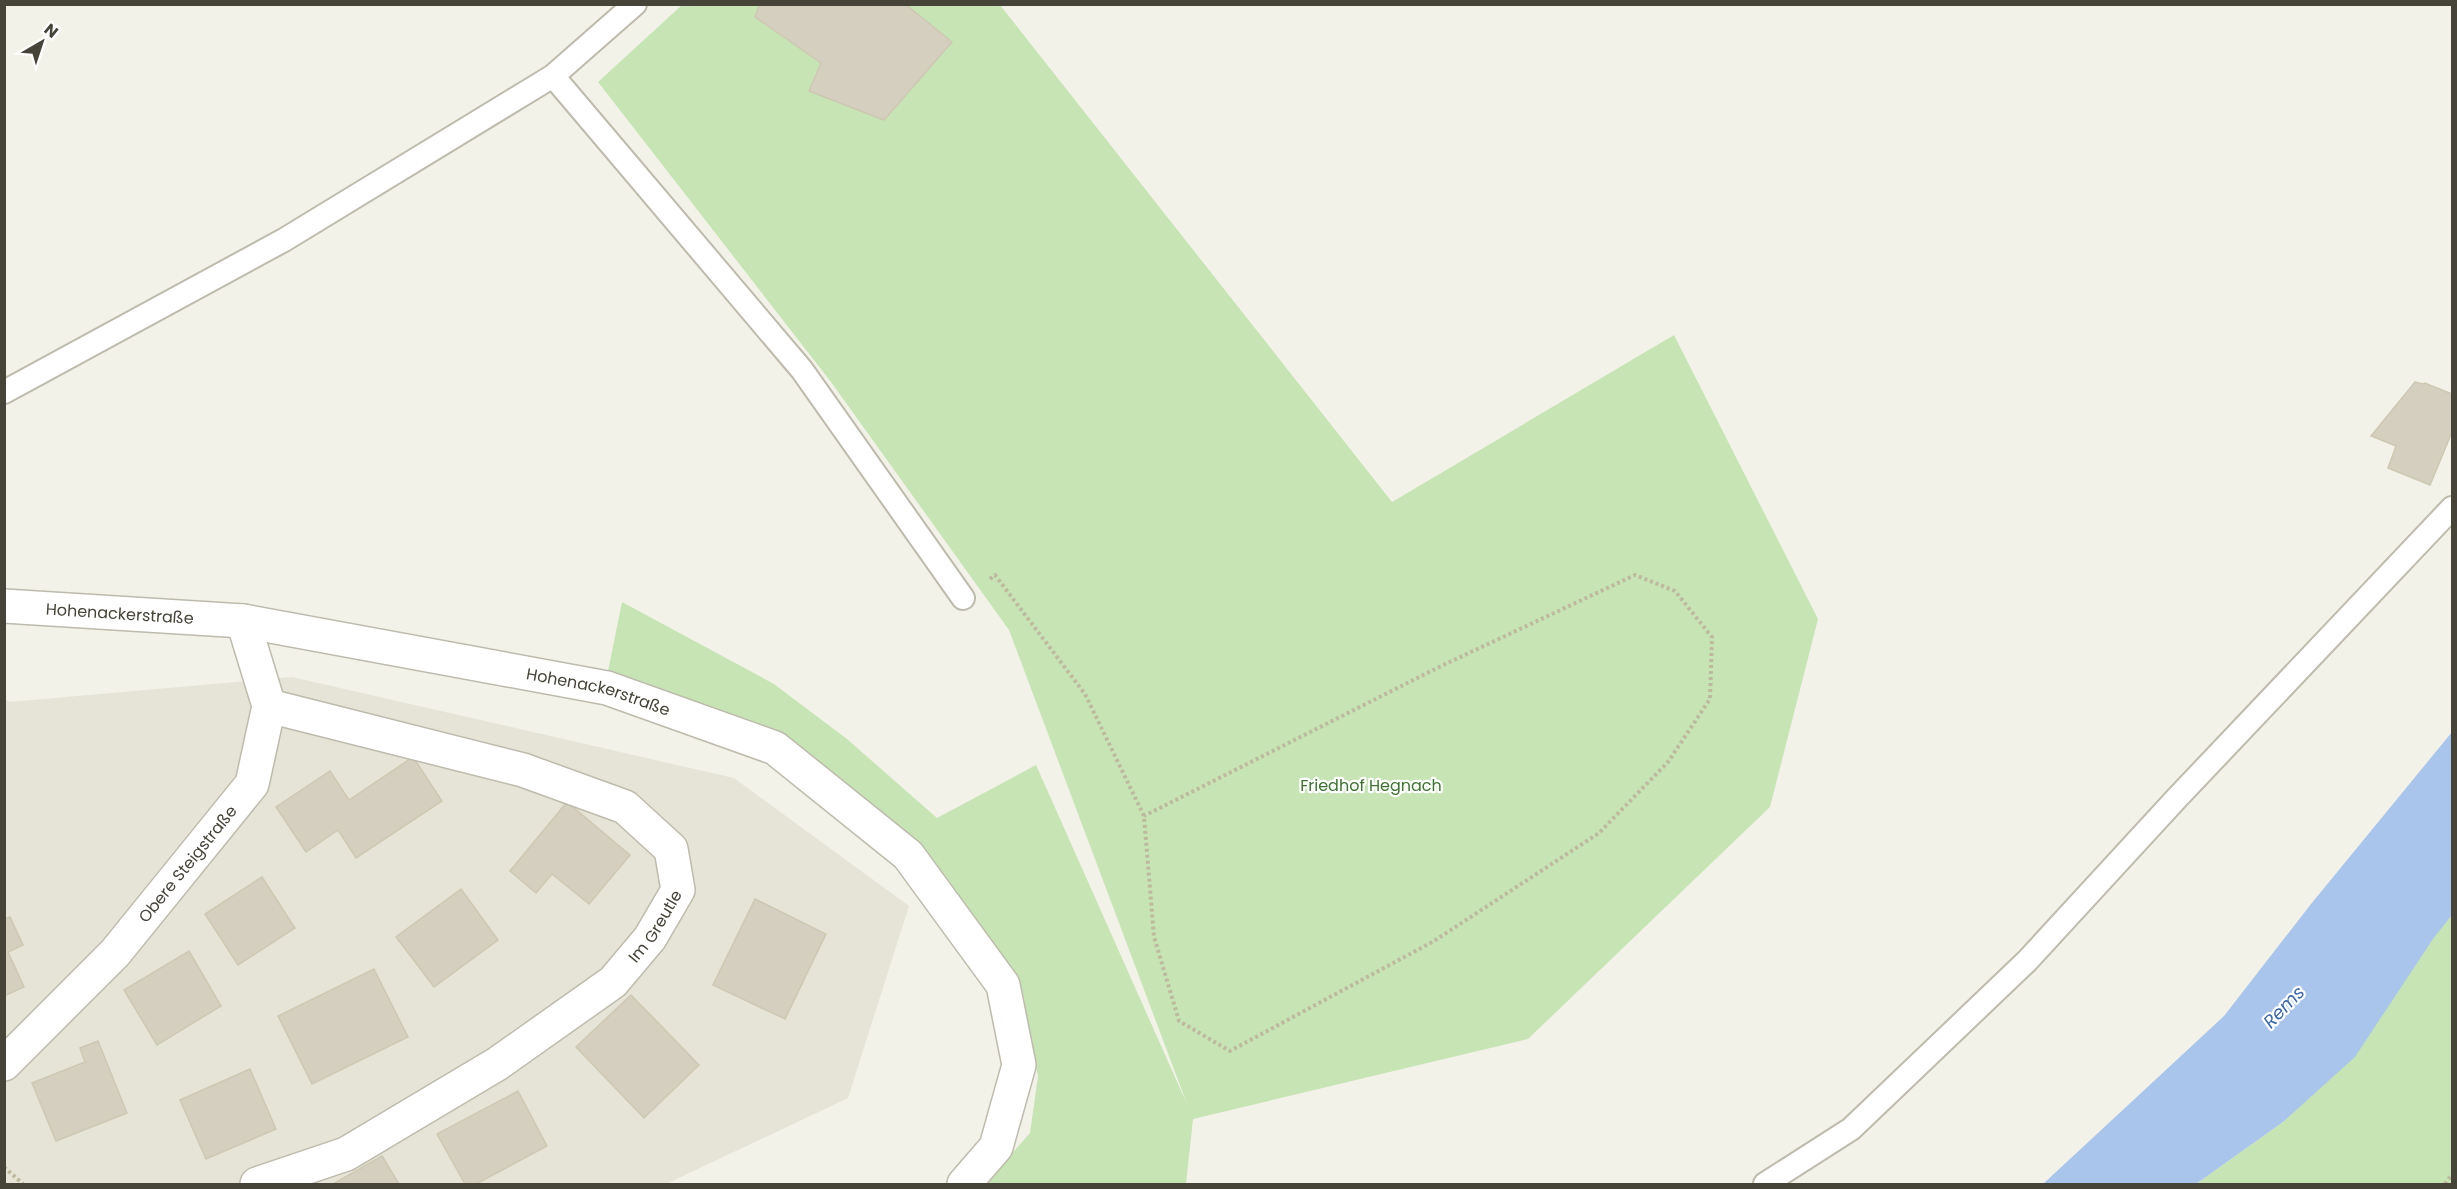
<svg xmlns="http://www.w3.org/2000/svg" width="2457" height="1189" viewBox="0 0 2457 1189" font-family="Poppins,sans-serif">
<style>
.residential{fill:#e6e4d7}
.green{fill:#c7e4b5}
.water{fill:#aac5eb}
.building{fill:#d4cfbf;stroke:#cec8b3;stroke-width:1.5}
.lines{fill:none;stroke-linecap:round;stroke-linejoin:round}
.lane-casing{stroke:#bebbac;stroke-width:26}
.street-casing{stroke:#bebbac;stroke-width:36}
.path{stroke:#beb99e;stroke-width:4;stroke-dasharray:3 3;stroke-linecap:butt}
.lane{stroke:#fff;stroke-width:22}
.street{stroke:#fff;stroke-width:33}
.labels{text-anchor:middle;stroke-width:4.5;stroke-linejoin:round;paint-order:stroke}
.street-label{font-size:16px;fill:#464338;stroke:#fff}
.park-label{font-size:16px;fill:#3d732f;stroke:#fff}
.water-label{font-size:18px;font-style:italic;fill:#3967aa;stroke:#fff}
</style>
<rect width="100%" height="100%" fill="#f3f2e9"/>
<polygon class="residential" points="292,677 734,778 909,906 848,1098 666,1184 5,1184 4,698 9,702"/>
<g class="green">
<polygon points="682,5 1000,5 1392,502 1674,335 1818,619 1770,807 1528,1039 1193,1119 1186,1184 985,1184 1030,1133 1038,1076 1015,973 938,868 875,807 786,744 607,676 622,602 774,684 847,739 937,818 1036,765 1187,1104 1009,630 831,382 598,82"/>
<polygon points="2452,915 2452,1184 2196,1184 2283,1122"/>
</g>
<polygon class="water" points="2452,732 2452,915 2433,939 2355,1057 2283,1122 2196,1184 2043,1184 2224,1016 2311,904"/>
<g class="building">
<polygon points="760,4 905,4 952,42 884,120 809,91 821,63 755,17"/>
<polygon points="2415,382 2423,384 2425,383 2452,394 2452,432 2430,485 2388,468 2396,446 2371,436"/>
<polygon points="413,757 442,801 356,858 338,830 306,852 276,807 330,771 349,800"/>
<polygon points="567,802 630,855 589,904 552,874 536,893 510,871"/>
<polygon points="262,877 295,928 238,965 205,914"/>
<polygon points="461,889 498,940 434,987 396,937"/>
<polygon points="755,899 826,934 785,1019 713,985"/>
<polygon points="10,917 23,945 8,952 24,987 4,996 4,919"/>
<polygon points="189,951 221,1006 157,1045 124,990"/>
<polygon points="374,969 408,1037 312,1084 278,1016"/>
<polygon points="631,995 699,1065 644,1118 576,1047"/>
<polygon points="98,1041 127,1113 56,1141 32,1083 85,1062 80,1048"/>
<polygon points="250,1069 276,1129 206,1159 180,1100"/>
<polygon points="518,1091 547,1146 476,1184 465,1184 437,1134"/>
<polygon points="382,1156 399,1184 333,1184"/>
</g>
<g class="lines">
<defs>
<g id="lane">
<polyline points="553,76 802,370 963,598"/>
<polyline points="4,392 284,240 553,76 635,4"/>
<polyline points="1765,1184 1851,1129 2027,961 2176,799 2452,508"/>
</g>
<g id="street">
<path id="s1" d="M4,606L243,621L607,688L775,748L908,855L1003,985L1019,1065L996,1147L964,1184"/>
<path id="s2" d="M4,1064L115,953L252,784L269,706L243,621"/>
<path id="s3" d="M257,1184L346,1154L497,1064L613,982L650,938L678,890L671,849L625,807L523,770L269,706"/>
</g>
</defs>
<use href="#lane" class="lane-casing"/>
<use href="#street" class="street-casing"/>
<g class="path">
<polyline points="990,579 995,575 1085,694 1144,816 1154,937 1179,1021 1230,1051 1434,941 1599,833 1668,762 1710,699 1712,637 1675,591 1635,575 1437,668 1144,816"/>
<polyline points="4,1167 23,1184"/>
<polyline points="2445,1184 2452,1174"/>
</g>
<use href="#lane" class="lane"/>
<use href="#street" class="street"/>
</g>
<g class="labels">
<g class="street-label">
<text dy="6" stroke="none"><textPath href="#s1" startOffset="116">Hohenackerstraße</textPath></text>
<text dy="6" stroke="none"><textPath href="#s1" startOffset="602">Hohenackerstraße</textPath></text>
<text dy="6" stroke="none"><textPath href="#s2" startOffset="272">Obere Steigstraße</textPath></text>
<text dy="6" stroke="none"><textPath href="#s3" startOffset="482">Im Greutle</textPath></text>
</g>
<g class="park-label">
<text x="1371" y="791">Friedhof Hegnach</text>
</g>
<g class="water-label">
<text transform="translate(2284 1007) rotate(-46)" y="6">Rems</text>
</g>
</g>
<rect width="2457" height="1189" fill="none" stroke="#464338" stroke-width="12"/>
<g transform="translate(42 42) rotate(39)" stroke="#ffffff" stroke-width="4.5" paint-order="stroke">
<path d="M0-4.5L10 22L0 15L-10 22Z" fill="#464338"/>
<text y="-9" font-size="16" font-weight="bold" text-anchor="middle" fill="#464338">N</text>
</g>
</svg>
